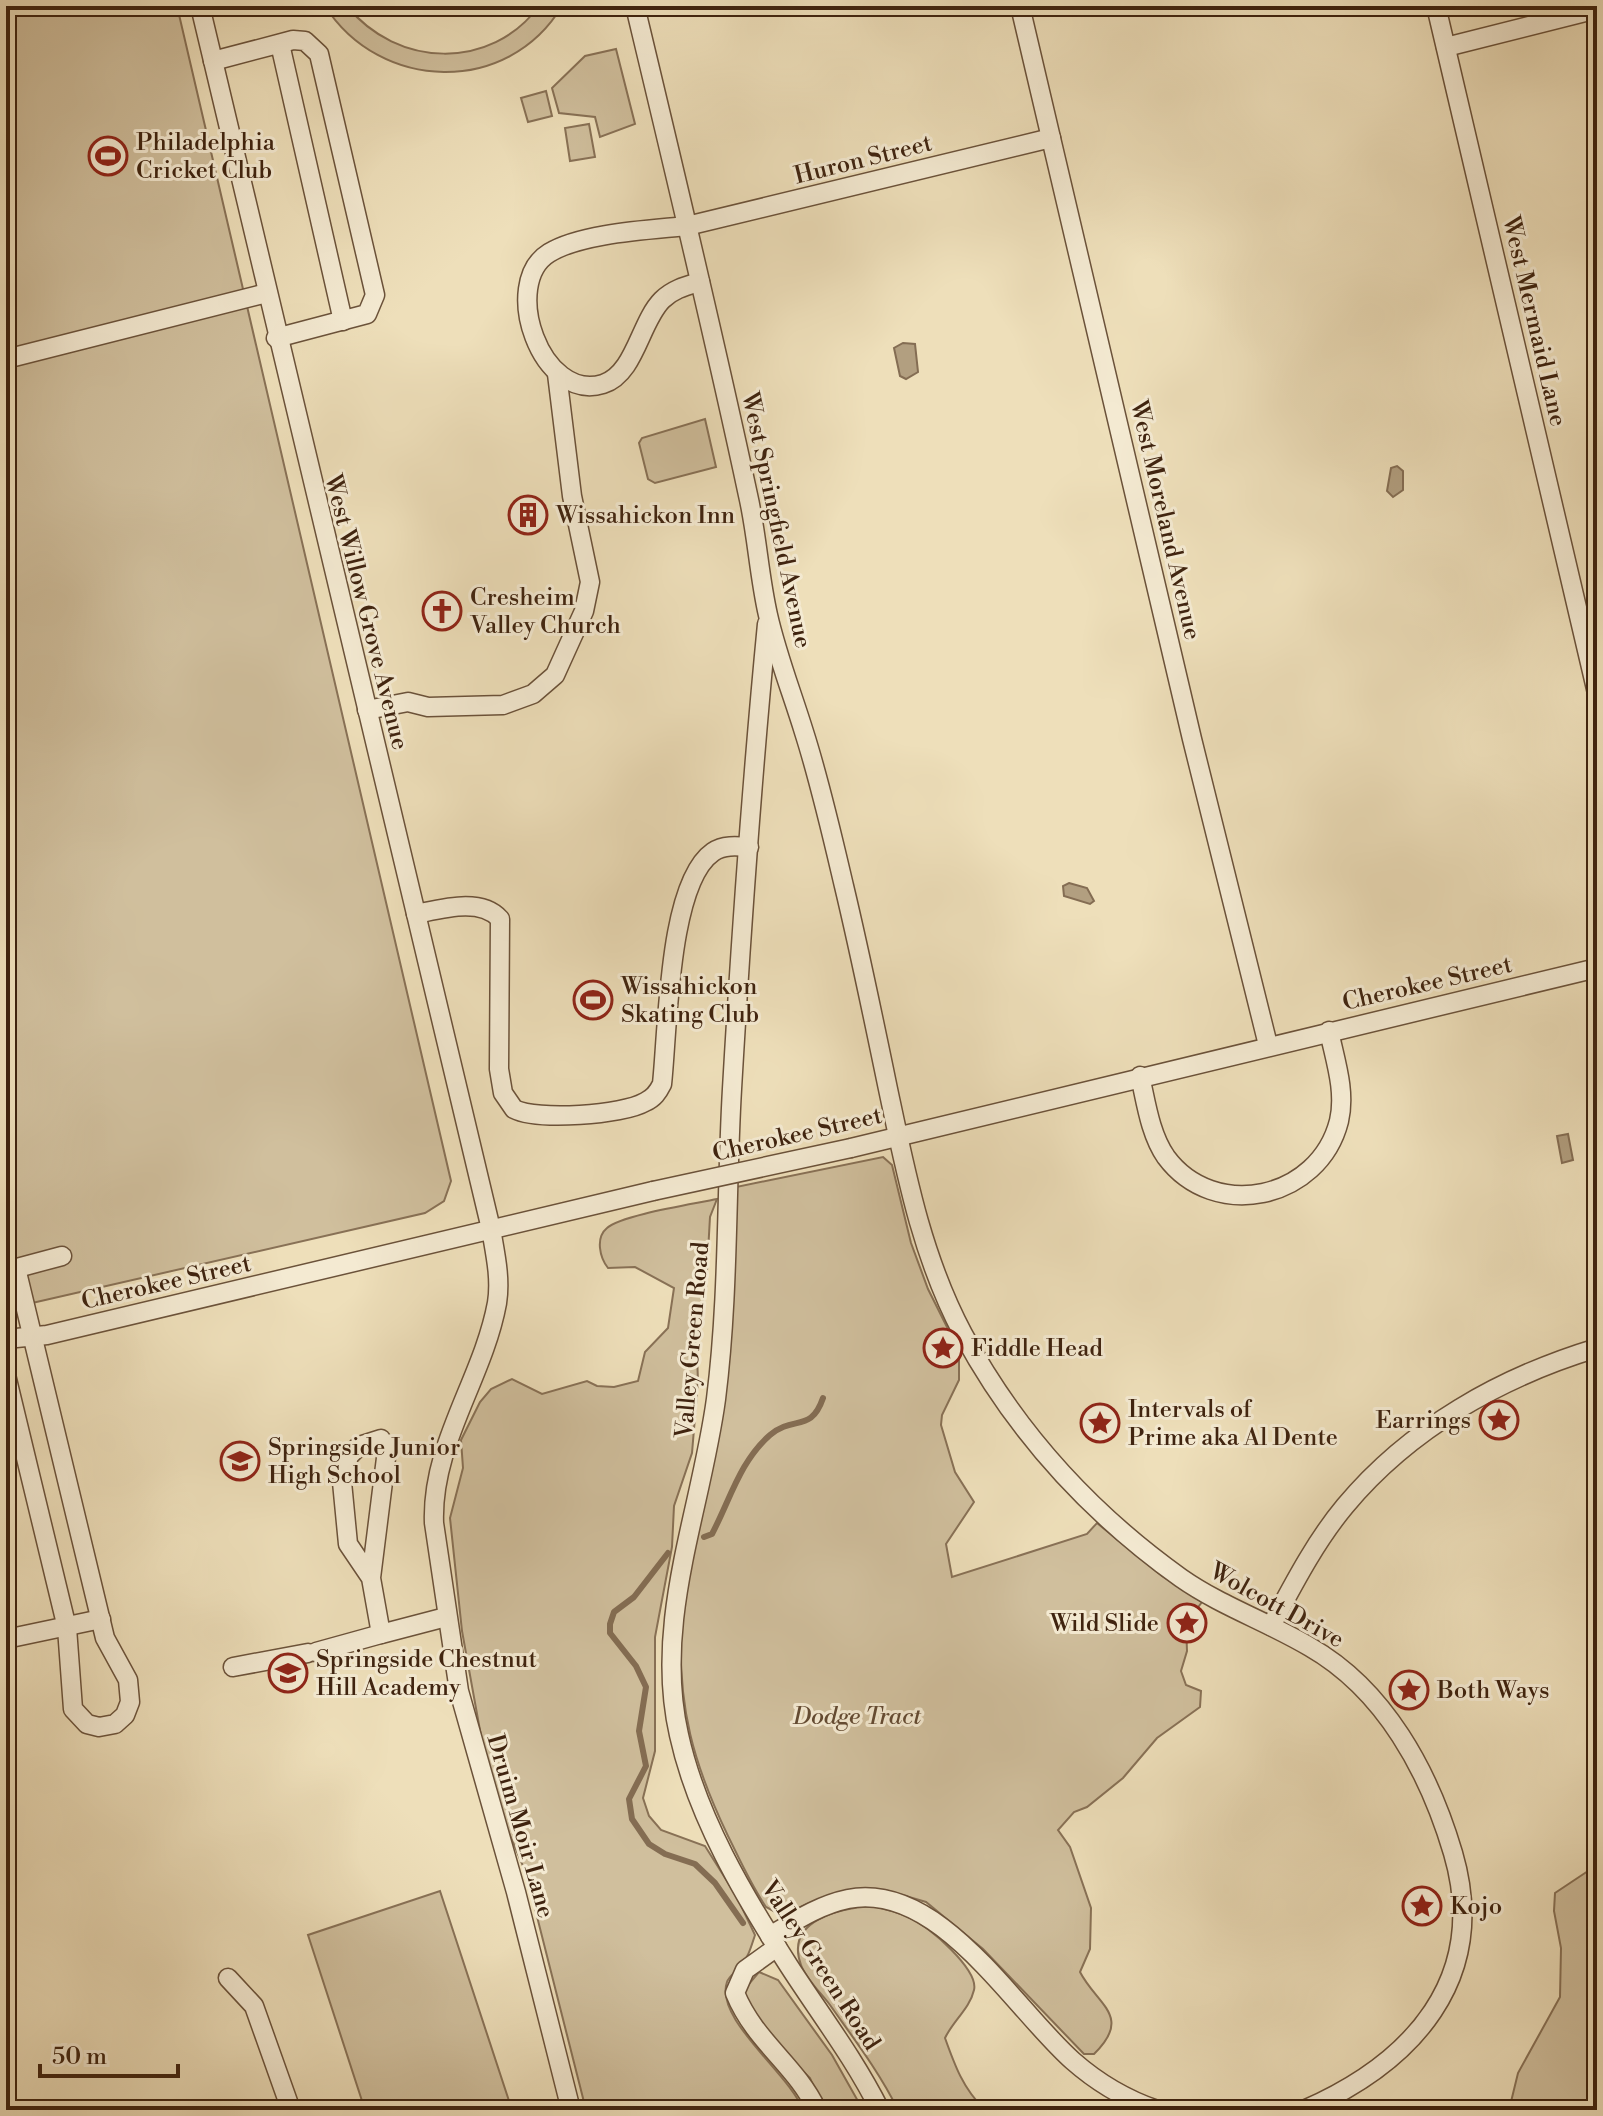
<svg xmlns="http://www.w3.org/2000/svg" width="1603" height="2116" viewBox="0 0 1603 2116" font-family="'Libre Bodoni',serif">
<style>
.green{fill:#d0bf9d;stroke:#887156;stroke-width:2}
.water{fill:#b29f80;stroke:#846d53;stroke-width:2}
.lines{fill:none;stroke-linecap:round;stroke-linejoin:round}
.stream{stroke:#846d53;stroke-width:6}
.minor-casing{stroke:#6b523a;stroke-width:21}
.minor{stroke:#f4ead2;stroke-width:18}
.minor-bridge-casing{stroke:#6b523a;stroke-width:21;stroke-linecap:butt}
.minor-bridge{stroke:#f4ead2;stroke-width:18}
.labels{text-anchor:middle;stroke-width:6;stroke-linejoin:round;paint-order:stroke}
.poi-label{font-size:24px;fill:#3f230f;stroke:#f4ead2;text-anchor:start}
.street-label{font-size:24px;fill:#3f230f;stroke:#f4ead2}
.park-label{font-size:24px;font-style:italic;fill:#634a32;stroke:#f4ead2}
</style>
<rect width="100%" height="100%" fill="#eedfba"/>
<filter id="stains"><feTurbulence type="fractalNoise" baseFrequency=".0025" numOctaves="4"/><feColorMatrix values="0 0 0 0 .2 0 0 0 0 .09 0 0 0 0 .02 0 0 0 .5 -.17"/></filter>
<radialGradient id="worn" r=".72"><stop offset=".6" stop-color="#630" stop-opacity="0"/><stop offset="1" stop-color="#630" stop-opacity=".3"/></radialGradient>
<g class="green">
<polygon points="6,6 177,6 451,1181 444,1201 425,1213 6,1309"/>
<path d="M325,6H347C397,68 491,71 539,6H562C508,96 380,92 325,6Z"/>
<polygon points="616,49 635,124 600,137 595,117 559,113 552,88 585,56"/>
<polygon points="546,91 552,116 528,122 521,98"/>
<polygon points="589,124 595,157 570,161 565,128"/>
<polygon points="705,419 716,467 655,483 648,479 639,443 642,438"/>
<path d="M883,1157L892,1165L911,1243L928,1289L959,1351V1380L942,1415L941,1425L955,1472L974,1502L946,1544L952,1577L1087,1534L1097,1523L1162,1576L1202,1602L1186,1623L1187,1651L1181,1671L1186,1685L1201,1691L1200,1707L1157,1738L1123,1778L1087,1807L1074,1812L1058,1830L1070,1847L1091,1908L1090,1949L1080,1972C1097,2005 1133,2016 1094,2054H1084L983,1949L926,1902L885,1890L860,1889L812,1902L787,1913L779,1914L766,1907C751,1885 740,1860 728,1836C693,1763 678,1708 681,1627L736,1187Z"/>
<path d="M717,1199L710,1217L706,1288L696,1330L698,1381L692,1453L674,1506L672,1547L655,1637V1751L643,1798L649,1816L661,1830L705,1846L737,1897L755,1935C751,1947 748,1959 739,1968C735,1973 729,1976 727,1982C714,2019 790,2074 803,2110H586L526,1873L506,1826L483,1747L462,1631L450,1518L463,1468L461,1440L480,1402L491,1389L512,1379L542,1394L587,1381L597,1386L614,1387L638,1381L645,1352L668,1328L674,1288L635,1267L608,1268C600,1258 595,1238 607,1228C621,1215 694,1204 717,1199Z"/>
<polygon points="1597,1865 1597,2110 1509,2110 1518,2073 1560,1997 1561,1948 1554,1911 1555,1893"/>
<polygon points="440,1891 512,2110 365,2110 308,1935"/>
<path d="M874,1906C886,1910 899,1912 910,1918C929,1926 979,1970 974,1990C970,2008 953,2021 945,2038C955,2066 963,2088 984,2109L1018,2101L1030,2104L1032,2110H898C880,2073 854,2039 830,2005C821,1993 806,1979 801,1965C784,1919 842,1908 874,1906Z"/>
<polygon points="759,1972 778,1980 832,2055 863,2110 824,2110 810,2078 769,2039 743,1991"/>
</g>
<g class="water">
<polygon points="903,343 915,344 918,372 906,379 900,376 894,348"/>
<polygon points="1397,466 1403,471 1403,490 1393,497 1387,491 1391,468"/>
<polygon points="1069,883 1087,888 1094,901 1090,904 1064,896 1063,886"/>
<polygon points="1568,1134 1573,1160 1562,1163 1557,1136"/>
</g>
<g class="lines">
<g class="stream">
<path d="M704,1537L712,1534C730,1500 740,1461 770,1435C794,1415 811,1433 823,1398"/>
<polyline points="668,1553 634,1597 614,1612 610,1624 610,1633 636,1666 646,1687 639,1731 646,1766 629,1799 632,1819 649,1844 665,1854 695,1864 715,1883 743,1923"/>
</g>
<defs>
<g id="minor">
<path d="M200,6L491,1229C495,1253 501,1278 497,1303C483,1379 431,1444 434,1523L459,1691L516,1892L571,2110"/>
<path d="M635,6C674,169 713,331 748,495C757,534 759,576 768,615C777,655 792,693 804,732C820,782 832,835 844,886C860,953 874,1021 888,1089C906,1174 922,1257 963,1334C1016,1432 1090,1513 1181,1578C1221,1606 1268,1622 1310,1647C1385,1690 1429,1772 1453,1853C1490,1979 1412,2063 1304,2110"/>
<polyline points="1020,6 1192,739 1268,1045"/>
<polyline points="1436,6 1597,693"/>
<polyline points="280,44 343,321"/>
<polyline points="1446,47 1597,9"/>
<polyline points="213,61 293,40 305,41 319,54 375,295 367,314 276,338"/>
<path d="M700,282C686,286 673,289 662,300C640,322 635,374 603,384C541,403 500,283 549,253C582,233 649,230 687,226L1051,138"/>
<polyline points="6,359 267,293"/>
<path d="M767,624C752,779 741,934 732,1089C726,1192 729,1296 716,1399C701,1511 653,1622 679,1735C697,1817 744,1896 789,1966C820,2014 854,2058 880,2110"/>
<polyline points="367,710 408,702 428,707 503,705 533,694 555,675 584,611 590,582 572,496 557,374"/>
<path d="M416,914C441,909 481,897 500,919L499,1069L503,1093L514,1109C537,1121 623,1115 645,1102C654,1098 658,1092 662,1084C668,1030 668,883 713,852C723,845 736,846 749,847"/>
<path d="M1140,1076C1146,1102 1150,1134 1166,1157C1214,1222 1319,1200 1339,1121C1346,1091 1335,1060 1329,1031"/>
<polyline points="851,1148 1597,968"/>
<polyline points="6,1271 62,1256"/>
<polyline points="6,1339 47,1335 653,1191"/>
<polyline points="6,1375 67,1628 73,1709 87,1724 99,1727 115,1724 125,1715 130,1702 128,1680 105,1638 16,1268"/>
<polyline points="371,1578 387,1450 381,1439 359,1446 349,1456 342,1482 348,1544 371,1578 381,1634 446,1617"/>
<path d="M1271,1626C1293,1585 1315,1542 1345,1506C1410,1428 1501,1377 1597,1348"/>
<polyline points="6,1639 101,1619"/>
<polyline points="316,1652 381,1634"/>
<polyline points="233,1667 308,1653"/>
<path d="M770,1936C795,1921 819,1905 848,1899C939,1881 1013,2008 1073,2061C1098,2083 1125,2099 1157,2110"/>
<path d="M777,1947L745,1970L735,1993C755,2042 796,2065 817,2110"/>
<polyline points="228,1978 254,2006 291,2110"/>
</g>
</defs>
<use href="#minor" class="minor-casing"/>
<use href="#minor" class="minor"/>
<defs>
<polyline id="minor-bridge" points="653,1191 851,1148"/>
</defs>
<use href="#minor-bridge" class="minor-bridge-casing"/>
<use href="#minor-bridge" class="minor-bridge"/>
</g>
<defs>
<symbol id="stadium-ring" viewBox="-11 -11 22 22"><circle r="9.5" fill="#f4ead2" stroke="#8f2418" stroke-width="1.5"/><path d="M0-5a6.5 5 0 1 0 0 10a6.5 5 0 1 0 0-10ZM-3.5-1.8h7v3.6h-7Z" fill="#8f2418"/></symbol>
<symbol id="building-ring" viewBox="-11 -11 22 22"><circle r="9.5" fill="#f4ead2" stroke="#8f2418" stroke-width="1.5"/><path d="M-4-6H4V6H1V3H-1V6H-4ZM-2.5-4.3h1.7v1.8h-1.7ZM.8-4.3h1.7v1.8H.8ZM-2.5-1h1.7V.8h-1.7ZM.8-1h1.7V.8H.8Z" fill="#8f2418"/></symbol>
<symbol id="church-ring" viewBox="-11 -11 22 22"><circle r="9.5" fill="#f4ead2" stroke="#8f2418" stroke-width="1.5"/><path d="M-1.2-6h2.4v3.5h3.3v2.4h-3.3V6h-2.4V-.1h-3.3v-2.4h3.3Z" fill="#8f2418"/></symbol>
<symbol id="sight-ring" viewBox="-11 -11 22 22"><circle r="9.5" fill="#f4ead2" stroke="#8f2418" stroke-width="1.5"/><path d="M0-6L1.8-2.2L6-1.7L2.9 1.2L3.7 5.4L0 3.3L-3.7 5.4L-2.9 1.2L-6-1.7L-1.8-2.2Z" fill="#8f2418"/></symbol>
<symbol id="school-ring" viewBox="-11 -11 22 22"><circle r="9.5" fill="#f4ead2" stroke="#8f2418" stroke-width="1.5"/><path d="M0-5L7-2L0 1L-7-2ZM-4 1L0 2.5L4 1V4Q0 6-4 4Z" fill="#8f2418"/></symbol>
</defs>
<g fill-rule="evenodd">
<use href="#stadium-ring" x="86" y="134" width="44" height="44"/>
<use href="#building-ring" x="506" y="493" width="44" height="44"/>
<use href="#church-ring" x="420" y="589" width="44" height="44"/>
<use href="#stadium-ring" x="571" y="978" width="44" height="44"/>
<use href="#sight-ring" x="921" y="1326" width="44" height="44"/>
<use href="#sight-ring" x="1477" y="1398" width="44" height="44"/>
<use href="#sight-ring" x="1078" y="1401" width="44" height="44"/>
<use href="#school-ring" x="218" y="1439" width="44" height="44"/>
<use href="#sight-ring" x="1165" y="1601" width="44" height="44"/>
<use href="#school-ring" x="266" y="1651" width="44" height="44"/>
<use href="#sight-ring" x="1387" y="1668" width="44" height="44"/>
<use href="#sight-ring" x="1400" y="1884" width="44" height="44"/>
</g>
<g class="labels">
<g class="poi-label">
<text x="136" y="150">Philadelphia<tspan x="136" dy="28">Cricket Club</tspan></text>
<text x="556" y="523">Wissahickon Inn</text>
<text x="470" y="605">Cresheim<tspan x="470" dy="28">Valley Church</tspan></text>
<text x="621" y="994">Wissahickon<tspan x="621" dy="28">Skating Club</tspan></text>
<text x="971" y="1356">Fiddle Head</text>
<text x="1128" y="1417">Intervals of<tspan x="1128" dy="28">Prime aka Al Dente</tspan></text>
<text x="1471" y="1428" text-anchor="end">Earrings</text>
<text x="268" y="1455">Springside Junior<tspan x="268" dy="28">High School</tspan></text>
<text x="1159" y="1631" text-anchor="end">Wild Slide</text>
<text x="316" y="1667">Springside Chestnut<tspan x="316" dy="28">Hill Academy</tspan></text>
<text x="1437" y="1698">Both Ways</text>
<text x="1450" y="1914">Kojo</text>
</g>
<g class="street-label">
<text transform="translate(863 159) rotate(-14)" y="8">Huron Street</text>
<text transform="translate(1535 321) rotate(77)" y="8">West Mermaid Lane</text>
<text transform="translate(777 520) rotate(78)" y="8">West Springfield Avenue</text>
<text transform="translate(1166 520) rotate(77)" y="8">West Moreland Avenue</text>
<text transform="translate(367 612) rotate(76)" y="8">West Willow Grove Avenue</text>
<text transform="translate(1427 983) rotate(-13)" y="8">Cherokee Street</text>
<text transform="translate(797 1134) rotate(-13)" y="8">Cherokee Street</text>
<text transform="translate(166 1282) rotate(-13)" y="8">Cherokee Street</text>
<text transform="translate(692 1340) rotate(-85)" y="8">Valley Green Road</text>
<text transform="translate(1277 1605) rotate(29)" y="8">Wolcott Drive</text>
<text transform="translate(521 1826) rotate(74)" y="8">Druim Moir Lane</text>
<text transform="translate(821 1965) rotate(57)" y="8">Valley Green Road</text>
</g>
<g class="park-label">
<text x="857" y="1724">Dodge Tract</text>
</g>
</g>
<rect width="1603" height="2116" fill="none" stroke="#eedfba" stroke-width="32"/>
<rect x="8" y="8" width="1587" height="2100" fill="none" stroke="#3f230f" stroke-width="4"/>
<rect x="16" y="16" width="1571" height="2084" fill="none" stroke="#3f230f" stroke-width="2"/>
<path d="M40 2064v12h138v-12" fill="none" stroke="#3f230f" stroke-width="4"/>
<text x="52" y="2064" font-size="24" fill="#3f230f" stroke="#f4ead2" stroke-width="6" paint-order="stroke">50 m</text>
<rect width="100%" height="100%" filter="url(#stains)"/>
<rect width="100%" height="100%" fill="url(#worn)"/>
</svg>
